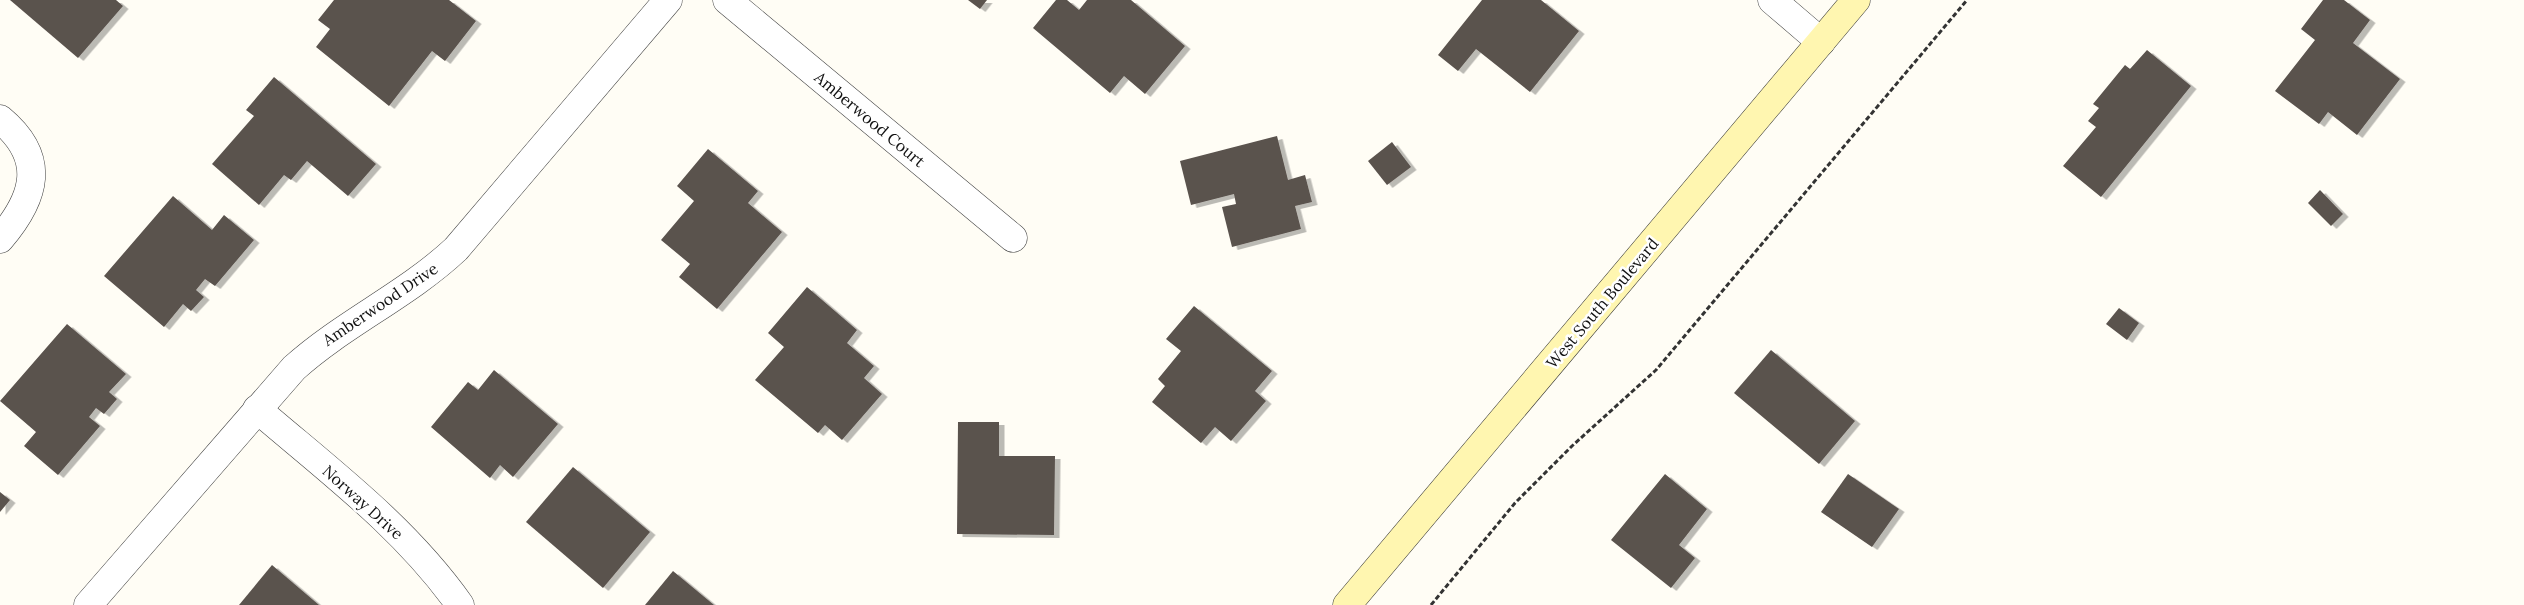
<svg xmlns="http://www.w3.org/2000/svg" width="2524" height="605" viewBox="0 0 2524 605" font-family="Lora,serif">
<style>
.building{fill:#5a524d;filter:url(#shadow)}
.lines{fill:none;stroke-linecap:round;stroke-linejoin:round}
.street-casing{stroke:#444;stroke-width:29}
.secondary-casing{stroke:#333;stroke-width:29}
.path{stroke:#333;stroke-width:3;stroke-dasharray:5 2.5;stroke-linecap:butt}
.street{stroke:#fff;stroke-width:28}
.secondary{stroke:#fff6b0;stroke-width:28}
.labels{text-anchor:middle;stroke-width:5;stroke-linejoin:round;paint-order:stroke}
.street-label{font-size:16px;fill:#111;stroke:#fff}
</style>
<defs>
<filter id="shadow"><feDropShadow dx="5.5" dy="3" stdDeviation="0" flood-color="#0004"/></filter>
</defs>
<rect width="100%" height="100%" fill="#fffdf5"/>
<g class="building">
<polygon points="10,0 116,0 123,6 78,58"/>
<polygon points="334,0 449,0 476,21 445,61 432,51 389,106 316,47 330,29 318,20"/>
<polygon points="968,0 987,0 980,9"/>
<polygon points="1056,0 1067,0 1079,10 1087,0 1131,0 1185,46 1145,94 1124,76 1110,93 1033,28"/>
<polygon points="1482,0 1541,0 1579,31 1530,92 1476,49 1458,71 1438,55"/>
<polygon points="2323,0 2344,0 2370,20 2353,43 2400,79 2357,135 2328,112 2319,124 2275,91 2315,40 2301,29"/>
<polygon points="2147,50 2191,86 2101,197 2063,166 2096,127 2088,121 2099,108 2093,104 2125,65 2130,69"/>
<polygon points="274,77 376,164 348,196 307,161 291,180 284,175 259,205 212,164 254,116 246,110"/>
<polygon points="1277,136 1288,180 1305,175 1312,202 1295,206 1301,229 1232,247 1222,207 1236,204 1234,194 1191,205 1180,161"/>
<polygon points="1392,142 1411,167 1387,185 1368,161"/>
<polygon points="708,149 758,191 748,203 782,232 717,309 679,277 690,264 661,240 694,201 677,186"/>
<polygon points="2320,190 2343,214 2331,226 2308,203"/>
<polygon points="173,196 212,230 224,215 254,240 215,286 205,279 196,290 204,297 191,311 183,304 164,327 104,276"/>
<polygon points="807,287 857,330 847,343 874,366 864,378 882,394 842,440 825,425 818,433 755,380 784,347 768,333"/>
<polygon points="1194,306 1272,371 1255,391 1266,401 1231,441 1215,427 1201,443 1152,402 1165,386 1158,379 1181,351 1166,339"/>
<polygon points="2119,308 2139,323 2127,340 2106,324"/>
<polygon points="67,324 126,374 109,392 117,399 104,414 96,408 89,417 100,426 58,475 24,446 36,432 0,401"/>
<polygon points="1771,350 1855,421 1819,464 1734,393"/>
<polygon points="494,370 558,424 513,477 500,465 490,478 431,427 468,382 478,390"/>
<polygon points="958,422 999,422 999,456 1055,456 1054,535 957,534"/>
<polygon points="573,467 650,532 603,588 526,522"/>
<polygon points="1665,474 1707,509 1679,545 1695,558 1671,588 1611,540"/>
<polygon points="1848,474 1899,509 1872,547 1821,512"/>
<polygon points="0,492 10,500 0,512"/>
<polygon points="272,565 319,605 239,605"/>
<polygon points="673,571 714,605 645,605"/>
</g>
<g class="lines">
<defs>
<g id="street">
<polyline points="727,0 1013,238"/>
<polyline points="1772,0 1821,42"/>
<path d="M0,119C47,158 36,197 0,239"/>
<path d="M257,409C328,470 405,527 460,605"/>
<path d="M88,605L294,368C344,323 407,295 456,249L668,0"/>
</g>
<polyline id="secondary" points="1347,605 1856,0"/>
</defs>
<use href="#street" class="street-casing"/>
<use href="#secondary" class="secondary-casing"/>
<polyline class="path" points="1431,605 1515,503 1572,446 1656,370 1967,0"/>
<use href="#street" class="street"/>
<use href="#secondary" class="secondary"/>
</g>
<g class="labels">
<g class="street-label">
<text transform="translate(870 119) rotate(40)" y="6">Amberwood Court</text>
<text transform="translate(1602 303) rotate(-50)" y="6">West South Boulevard</text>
<text transform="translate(380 304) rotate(-34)" y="6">Amberwood Drive</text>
<text transform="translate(363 502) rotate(42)" y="6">Norway Drive</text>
</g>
</g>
</svg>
